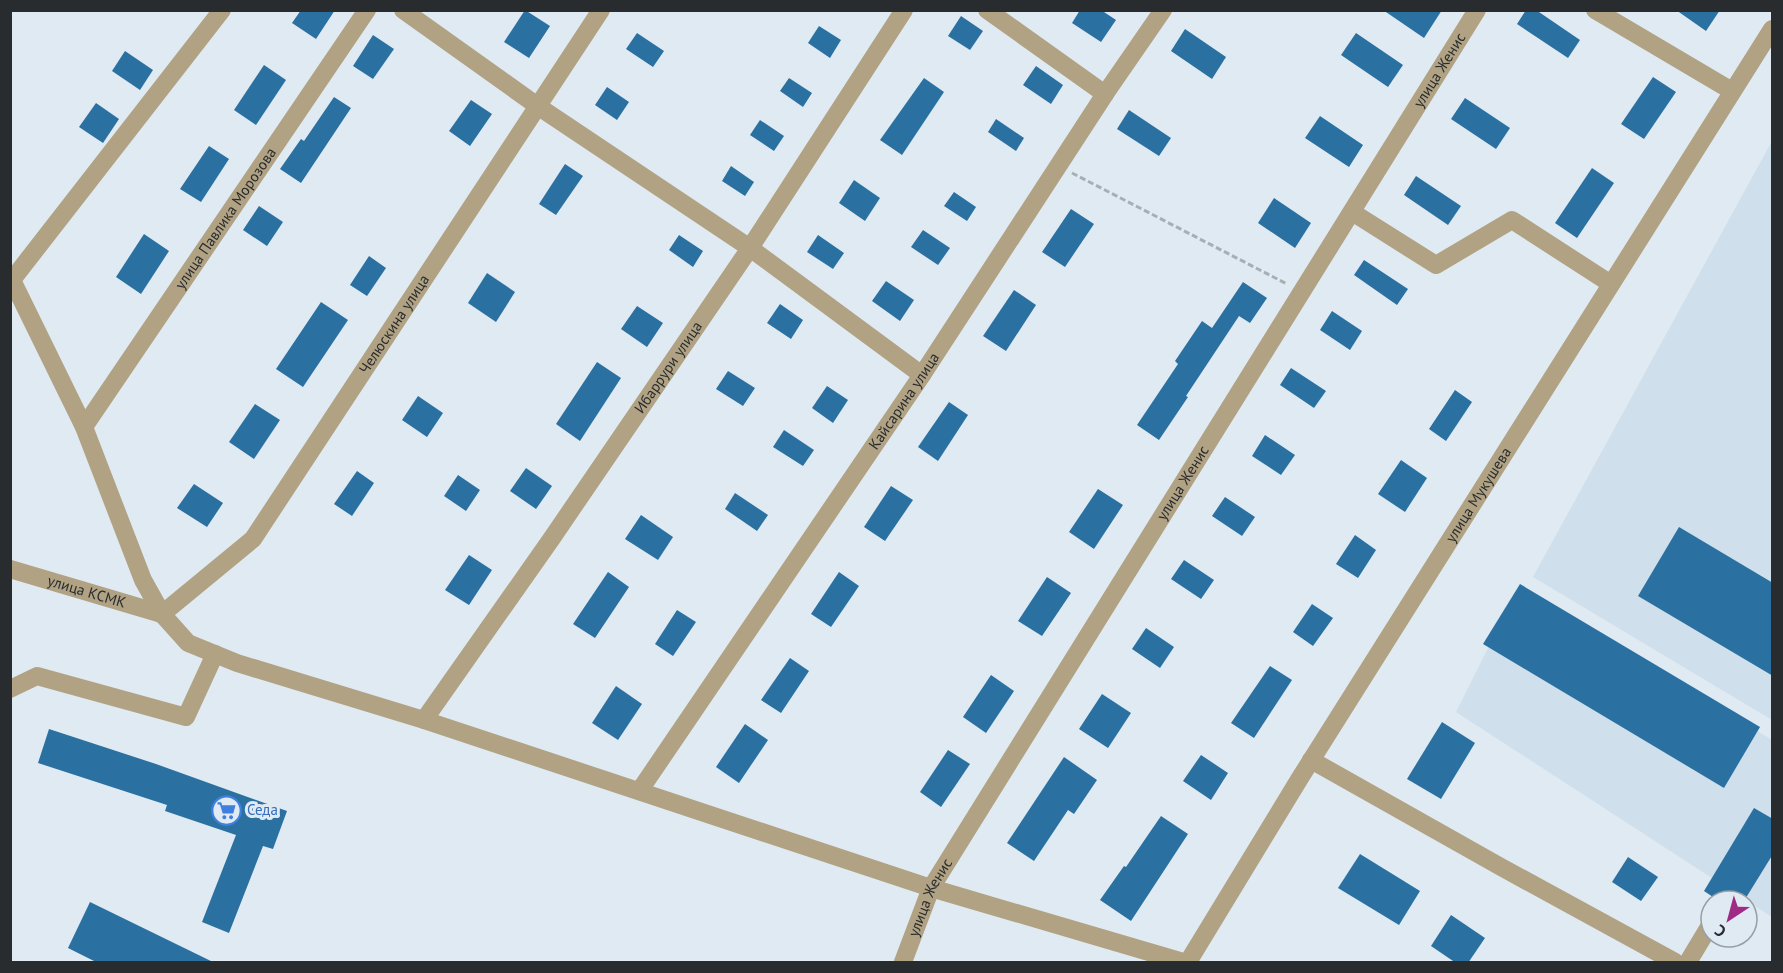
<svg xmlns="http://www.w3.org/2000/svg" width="1783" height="973" viewBox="0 0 1783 973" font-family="'PT Sans',sans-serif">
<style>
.built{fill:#d0dfec}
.building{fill:#2a71a1}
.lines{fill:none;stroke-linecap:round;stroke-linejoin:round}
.path{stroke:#a7afb5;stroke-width:3;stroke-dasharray:6 3;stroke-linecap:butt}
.minor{stroke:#b0a283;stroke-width:18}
.labels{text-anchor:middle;stroke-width:6;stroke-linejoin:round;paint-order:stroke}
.street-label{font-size:15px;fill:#292c2f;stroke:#e0eaf2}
.shop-label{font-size:15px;fill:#366cbe;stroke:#e0eaf2;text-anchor:start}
</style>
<rect width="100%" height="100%" fill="#e0eaf2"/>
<g class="built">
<polygon points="1772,141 1772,720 1533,577"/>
<polygon points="1520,584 1772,740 1772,917 1456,712"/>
</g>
<g class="building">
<polygon points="301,10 335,10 316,39 292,23"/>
<polygon points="525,10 550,26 529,58 504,42"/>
<polygon points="1080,10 1101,10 1116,20 1101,42 1072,23"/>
<polygon points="1383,10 1442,10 1424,38"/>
<polygon points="1526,10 1536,10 1580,40 1568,58 1517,24"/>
<polygon points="1676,10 1720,10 1706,31"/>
<polygon points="961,16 983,31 970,50 948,36"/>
<polygon points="819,26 841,40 830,58 808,43"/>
<polygon points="1185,29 1226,57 1212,79 1171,51"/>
<polygon points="637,33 664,51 653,67 626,49"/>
<polygon points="1356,33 1403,65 1388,87 1341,55"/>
<polygon points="373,35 394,49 373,79 353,66"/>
<polygon points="125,51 153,70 140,90 112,71"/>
<polygon points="264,65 286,80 256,125 234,110"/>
<polygon points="1036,66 1063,85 1051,104 1023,85"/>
<polygon points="1653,77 1676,92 1644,139 1621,124"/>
<polygon points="789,78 812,93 803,107 780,91"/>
<polygon points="924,78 944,92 902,155 880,140"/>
<polygon points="607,87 629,102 617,120 595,105"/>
<polygon points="334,97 351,108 301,183 280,169 301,139 304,141"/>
<polygon points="1465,98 1510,128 1496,149 1451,119"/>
<polygon points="471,100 492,114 470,146 449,131"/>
<polygon points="96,103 119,119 103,143 79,127"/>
<polygon points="1129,110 1171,138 1159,156 1117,129"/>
<polygon points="1320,116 1363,145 1349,167 1305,138"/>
<polygon points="996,119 1024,138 1016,151 988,132"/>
<polygon points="760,120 784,136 774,151 750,135"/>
<polygon points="209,146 229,159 201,202 180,189"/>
<polygon points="565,164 583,176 556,215 539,204"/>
<polygon points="731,166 754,182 745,196 722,181"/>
<polygon points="1592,168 1614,183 1577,238 1555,223"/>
<polygon points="1416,176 1461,206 1448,225 1404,195"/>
<polygon points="854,180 880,198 865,221 839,203"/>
<polygon points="954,192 976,207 967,221 944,206"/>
<polygon points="1274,198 1311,223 1295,248 1258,223"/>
<polygon points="259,206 283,222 267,246 243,230"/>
<polygon points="1071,209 1094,224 1065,267 1042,252"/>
<polygon points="923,230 950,248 938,265 911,247"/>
<polygon points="144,234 169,251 141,294 116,277"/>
<polygon points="679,235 703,251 693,267 669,250"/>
<polygon points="818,235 844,253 833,269 807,252"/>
<polygon points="369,256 386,268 367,296 350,285"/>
<polygon points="1364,260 1408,289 1397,305 1354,275"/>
<polygon points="487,273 515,292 496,322 468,303"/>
<polygon points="886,281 914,300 900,321 872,301"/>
<polygon points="1243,282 1267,298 1250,323 1239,316 1186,396 1188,397 1159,440 1137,425 1178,364 1175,361 1202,321 1212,328"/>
<polygon points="1014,290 1036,305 1006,351 983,336"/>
<polygon points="321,302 348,320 303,387 276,369"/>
<polygon points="780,304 803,320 791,339 767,323"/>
<polygon points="637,306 663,323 647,347 621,329"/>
<polygon points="1332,311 1362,331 1350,350 1320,330"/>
<polygon points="597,362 621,378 580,441 556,424"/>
<polygon points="1291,368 1326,391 1314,408 1280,385"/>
<polygon points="728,371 755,388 743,406 716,389"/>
<polygon points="827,386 848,400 833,423 812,408"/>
<polygon points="1455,390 1472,402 1446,441 1429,429"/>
<polygon points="418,396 443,413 427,437 402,420"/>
<polygon points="949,402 968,415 938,461 918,447"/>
<polygon points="255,404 280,420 254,459 229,442"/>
<polygon points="784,430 814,450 803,466 773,447"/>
<polygon points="1265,435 1295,455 1281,475 1252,456"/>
<polygon points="1401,460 1427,478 1405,512 1378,494"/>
<polygon points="526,468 552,486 536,509 510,491"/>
<polygon points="357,471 374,483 352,516 334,504"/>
<polygon points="458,475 480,490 466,511 444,496"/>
<polygon points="194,484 223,503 207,527 177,508"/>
<polygon points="891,486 913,500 885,541 864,527"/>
<polygon points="1098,489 1123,505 1094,549 1069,532"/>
<polygon points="735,493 768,515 757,531 725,509"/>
<polygon points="1225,497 1255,517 1242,536 1212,516"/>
<polygon points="641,515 673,537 658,560 625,539"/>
<polygon points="1679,527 1773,583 1773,676 1638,596"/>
<polygon points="1355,535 1376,550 1358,578 1336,564"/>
<polygon points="469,555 492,570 469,605 445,590"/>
<polygon points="1184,560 1214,580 1201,599 1171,579"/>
<polygon points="608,572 629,587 595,638 573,624"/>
<polygon points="839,572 859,586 831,627 811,614"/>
<polygon points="1047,577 1071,593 1042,636 1018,621"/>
<polygon points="1520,584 1760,727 1724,788 1483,644"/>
<polygon points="1312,604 1333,618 1313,646 1293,632"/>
<polygon points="677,610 696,622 673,656 655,644"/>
<polygon points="1146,628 1174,647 1160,668 1132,649"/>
<polygon points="790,658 809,671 781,713 761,700"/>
<polygon points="1270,666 1292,680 1254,738 1231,723"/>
<polygon points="991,675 1014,691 986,733 963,717"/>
<polygon points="616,686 642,704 618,740 592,723"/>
<polygon points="1102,694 1131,713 1108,748 1079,729"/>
<polygon points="1442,722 1475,743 1441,799 1407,779"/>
<polygon points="745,724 768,740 739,783 716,767"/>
<polygon points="49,729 156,764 287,811 273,849 263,846 229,933 202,922 236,835 165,811 167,805 38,763"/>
<polygon points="948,750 970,764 941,807 920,792"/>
<polygon points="1201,755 1228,773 1211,800 1183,781"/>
<polygon points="1064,757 1097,780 1074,814 1068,810 1034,861 1007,843"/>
<polygon points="1754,808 1773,819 1773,854 1744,901 1719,901 1704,891"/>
<polygon points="1161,816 1188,834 1131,921 1100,900 1124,866 1126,867"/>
<polygon points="1360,854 1420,891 1399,925 1338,888"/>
<polygon points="1628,857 1658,877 1641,901 1612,882"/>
<polygon points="90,902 215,963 98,963 68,948"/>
<polygon points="1451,915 1485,938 1468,963 1456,963 1431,946"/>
</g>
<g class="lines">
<polyline class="path" points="1072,173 1287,284"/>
<g class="minor">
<polyline points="403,10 539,107 750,248 922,375"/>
<polyline points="987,10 1105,94"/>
<polyline points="1595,10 1732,91"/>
<polyline points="1352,212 1436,265 1512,220 1611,284"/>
<polyline points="10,276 84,427 143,580 162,614 188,643 237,663 424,720 931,888 1183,962"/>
<polyline points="12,280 222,10"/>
<path id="s1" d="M84,427L367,10"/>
<path id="s2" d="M10,569L162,614"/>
<path id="s3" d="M162,614L253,539L601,10"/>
<polyline points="10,689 37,676 186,717 215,654"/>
<path id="s4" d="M424,720L552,538L750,248L904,10"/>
<polyline points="1311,760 1501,867 1675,962"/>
<path id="s5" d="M640,790L922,375L1105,94L1163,10"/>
<path id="s6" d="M903,962L931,888L1477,10"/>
<path id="s7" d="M1188,962L1300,778L1772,29"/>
<polyline points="1688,962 1709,927"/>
</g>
</g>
<defs>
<symbol id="supermarket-ring" viewBox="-11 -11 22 22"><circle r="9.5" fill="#e0eaf2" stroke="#3f7fe0" stroke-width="1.5"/><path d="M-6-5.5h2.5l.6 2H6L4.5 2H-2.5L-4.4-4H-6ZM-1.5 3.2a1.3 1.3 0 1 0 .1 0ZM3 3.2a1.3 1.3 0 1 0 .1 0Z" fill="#3f7fe0"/></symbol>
</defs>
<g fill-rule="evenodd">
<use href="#supermarket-ring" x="210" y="794" width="33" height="33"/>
</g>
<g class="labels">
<g class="street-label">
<text dy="5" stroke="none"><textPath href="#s6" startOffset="1042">улица Женис</textPath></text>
<text dy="5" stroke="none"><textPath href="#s1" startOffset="252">улица Павлика Морозова</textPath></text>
<text dy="5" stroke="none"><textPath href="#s3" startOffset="375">Челюскина улица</textPath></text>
<text dy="5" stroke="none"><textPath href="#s4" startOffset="429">Ибаррури улица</textPath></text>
<text dy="5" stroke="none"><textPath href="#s5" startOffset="470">Кайсарина улица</textPath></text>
<text dy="5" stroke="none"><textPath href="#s6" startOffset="556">улица Женис</textPath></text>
<text dy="5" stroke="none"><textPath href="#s7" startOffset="550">улица Мукушева</textPath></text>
<text dy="5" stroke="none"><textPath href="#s2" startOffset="80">улица КСМК</textPath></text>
<text dy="5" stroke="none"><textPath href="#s6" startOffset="70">улица Женис</textPath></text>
</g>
<g class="shop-label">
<text x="247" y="815">Седа</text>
</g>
</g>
<rect width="1783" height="973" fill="none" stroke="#292c2f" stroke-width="24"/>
<g transform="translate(1729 919) rotate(216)"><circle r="28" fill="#e0eaf2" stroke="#979ea4" stroke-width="1.5"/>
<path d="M0-4.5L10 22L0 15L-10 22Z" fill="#9f2b86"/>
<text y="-9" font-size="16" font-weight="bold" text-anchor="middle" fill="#292c2f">С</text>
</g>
</svg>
